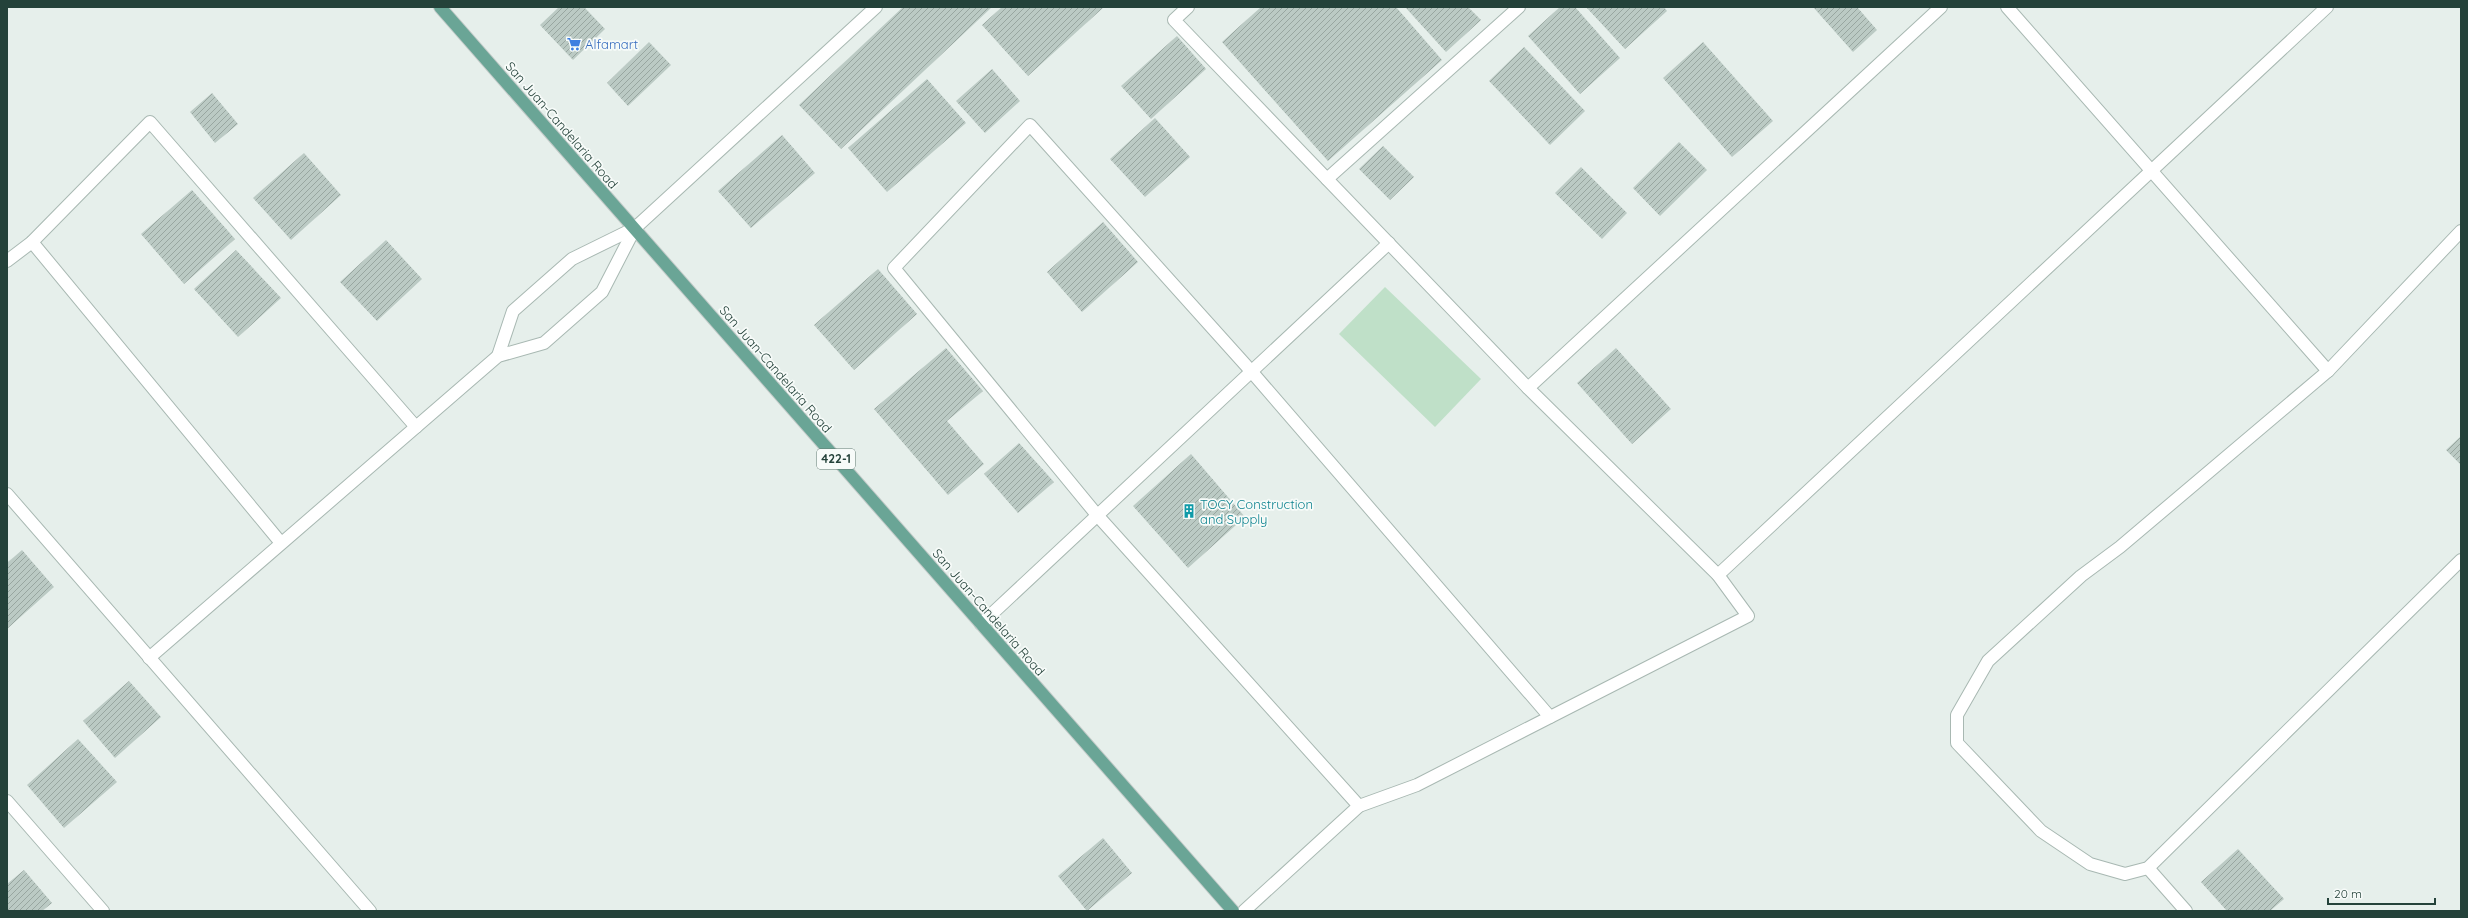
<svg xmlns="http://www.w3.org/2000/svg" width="2468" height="918" viewBox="0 0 2468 918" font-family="Quicksand,sans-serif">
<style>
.grass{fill:#bfe0c8}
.building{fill:url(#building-hatch)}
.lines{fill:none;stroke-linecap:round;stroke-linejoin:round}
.street-casing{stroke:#a8b8b2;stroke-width:14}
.primary-casing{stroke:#c2cac8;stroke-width:14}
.street{stroke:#fff;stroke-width:12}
.primary{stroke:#6aa596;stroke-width:12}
.labels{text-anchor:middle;stroke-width:3.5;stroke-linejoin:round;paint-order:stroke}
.shield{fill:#f7fbf9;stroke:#637a73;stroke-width:1}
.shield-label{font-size:12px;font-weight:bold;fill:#24423a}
.shop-label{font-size:13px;fill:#366cbe;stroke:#f7fbf9;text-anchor:start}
.street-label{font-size:13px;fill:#24423a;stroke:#f7fbf9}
.culture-label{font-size:13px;fill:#0d838f;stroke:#f7fbf9;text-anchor:start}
</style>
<defs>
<pattern id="building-hatch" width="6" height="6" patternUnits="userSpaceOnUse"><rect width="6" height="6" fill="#bbcac4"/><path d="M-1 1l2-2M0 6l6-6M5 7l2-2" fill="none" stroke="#98a6a0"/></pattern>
</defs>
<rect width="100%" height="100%" fill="#e6efeb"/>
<polygon class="grass" points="1385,287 1481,379 1435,427 1339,334"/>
<g class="building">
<polygon points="559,7 584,7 605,29 573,60 540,25"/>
<polygon points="903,7 992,7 841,149 799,105"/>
<polygon points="1002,7 1104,7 1028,76 982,25"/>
<polygon points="1261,7 1396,7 1442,60 1328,161 1222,42"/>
<polygon points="1405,7 1468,7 1481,20 1446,52"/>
<polygon points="1560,7 1575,7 1620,58 1580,94 1528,36"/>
<polygon points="1586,7 1664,7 1667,11 1625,49"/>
<polygon points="1813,7 1857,7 1877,30 1853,52"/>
<polygon points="1177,36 1206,69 1151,119 1121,86"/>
<polygon points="649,42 671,65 628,106 607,83"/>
<polygon points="1703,42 1773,121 1732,157 1663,78"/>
<polygon points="1524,47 1585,111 1550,145 1489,81"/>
<polygon points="992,69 1020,101 985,133 956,101"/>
<polygon points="927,79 966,123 887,192 848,148"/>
<polygon points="212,93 238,124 215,143 190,112"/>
<polygon points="1155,118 1190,157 1145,197 1110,159"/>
<polygon points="782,135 815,173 751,228 718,191"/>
<polygon points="1679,142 1707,170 1660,216 1633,188"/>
<polygon points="1383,146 1414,177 1390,200 1359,169"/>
<polygon points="304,153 341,195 291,240 253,198"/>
<polygon points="1581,167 1627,213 1602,239 1555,193"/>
<polygon points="192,190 235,239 184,284 141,234"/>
<polygon points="1103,222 1138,262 1082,312 1047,272"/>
<polygon points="386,240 422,279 377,321 340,282"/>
<polygon points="236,250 281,298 238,337 194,289"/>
<polygon points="878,269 917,314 854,370 814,325"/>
<polygon points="946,348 983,391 947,421 984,464 948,495 874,409"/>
<polygon points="1616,348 1671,409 1632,444 1577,383"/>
<polygon points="2461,436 2461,465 2446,450"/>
<polygon points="1019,443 1054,482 1018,513 984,474"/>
<polygon points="1191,454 1245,517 1188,568 1133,506"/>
<polygon points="22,550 54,587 7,629 7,563"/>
<polygon points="129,681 161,717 115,758 83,721"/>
<polygon points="78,739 117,782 64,828 27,785"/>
<polygon points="1103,838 1132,873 1087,911 1058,876"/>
<polygon points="2238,849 2284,899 2270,911 2227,911 2201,882"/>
<polygon points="24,870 52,903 42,911 7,911 7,884"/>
</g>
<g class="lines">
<defs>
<g id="street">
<polyline points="1188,7 1174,20 1528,388 1718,575 1748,616 1417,785 1359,806 1244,911"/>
<polyline points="2007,7 2328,371"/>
<polyline points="1327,179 1519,7"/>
<polyline points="2461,231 2328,371 2120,547 2081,576 1988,661 1957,715 1957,743 2041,831 2090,864 2125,874 2148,868 2461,560"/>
<polyline points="32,242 281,543"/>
<polyline points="7,261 32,242 150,122 416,427"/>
<polyline points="498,356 513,311 572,259 635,228 876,7"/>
<polyline points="1528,388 1941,7"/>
<polyline points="7,494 370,911"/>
<polyline points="1718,575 2327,7"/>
<polyline points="981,624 1389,243"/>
<polyline points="149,658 498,356 544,343 602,292 635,228"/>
<polyline points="7,801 103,911"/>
<polyline points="1359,806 1097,515 894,268 1030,125 1251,371 1550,717"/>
<polyline points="2148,868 2186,911"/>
</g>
<polyline id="primary" points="440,7 1233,911"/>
</defs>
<use href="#street" class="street-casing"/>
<use href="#primary" class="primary-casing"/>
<use href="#street" class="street"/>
<use href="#primary" class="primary"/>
</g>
<defs>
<symbol id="supermarket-bare" viewBox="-9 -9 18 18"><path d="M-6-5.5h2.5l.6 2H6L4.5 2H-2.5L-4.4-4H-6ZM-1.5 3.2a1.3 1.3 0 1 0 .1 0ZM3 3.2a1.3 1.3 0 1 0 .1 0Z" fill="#3f7fe0" stroke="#f7fbf9" stroke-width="2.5" paint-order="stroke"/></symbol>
<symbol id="building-bare" viewBox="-9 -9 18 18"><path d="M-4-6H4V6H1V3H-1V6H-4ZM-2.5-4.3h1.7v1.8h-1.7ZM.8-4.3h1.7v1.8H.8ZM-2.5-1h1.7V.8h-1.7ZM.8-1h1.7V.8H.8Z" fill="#0f9aa8" stroke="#f7fbf9" stroke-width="2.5" paint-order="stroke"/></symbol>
</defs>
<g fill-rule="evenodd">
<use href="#supermarket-bare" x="564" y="34" width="20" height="20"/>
<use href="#building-bare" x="1179" y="501" width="20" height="20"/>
</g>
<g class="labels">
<rect class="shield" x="817" y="449" width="38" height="20" rx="3"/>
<g class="shield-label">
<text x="836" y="463">422-1</text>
</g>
<g class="shop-label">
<text x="585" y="49">Alfamart</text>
</g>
<g class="street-label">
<text transform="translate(562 125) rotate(49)" y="5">San Juan-Candelaria Road</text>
<text transform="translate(776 369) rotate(49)" y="5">San Juan-Candelaria Road</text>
<text transform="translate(989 612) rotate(49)" y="5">San Juan-Candelaria Road</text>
</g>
<g class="culture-label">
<text x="1200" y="509">TOCY Construction<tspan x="1200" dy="15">and Supply</tspan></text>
</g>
</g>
<rect width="2468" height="918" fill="none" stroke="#24423a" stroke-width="16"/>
<path d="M2328 898v6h107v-6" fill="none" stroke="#24423a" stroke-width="2"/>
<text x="2334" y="898" font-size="12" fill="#24423a" stroke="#f7fbf9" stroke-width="3" paint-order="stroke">20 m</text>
</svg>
